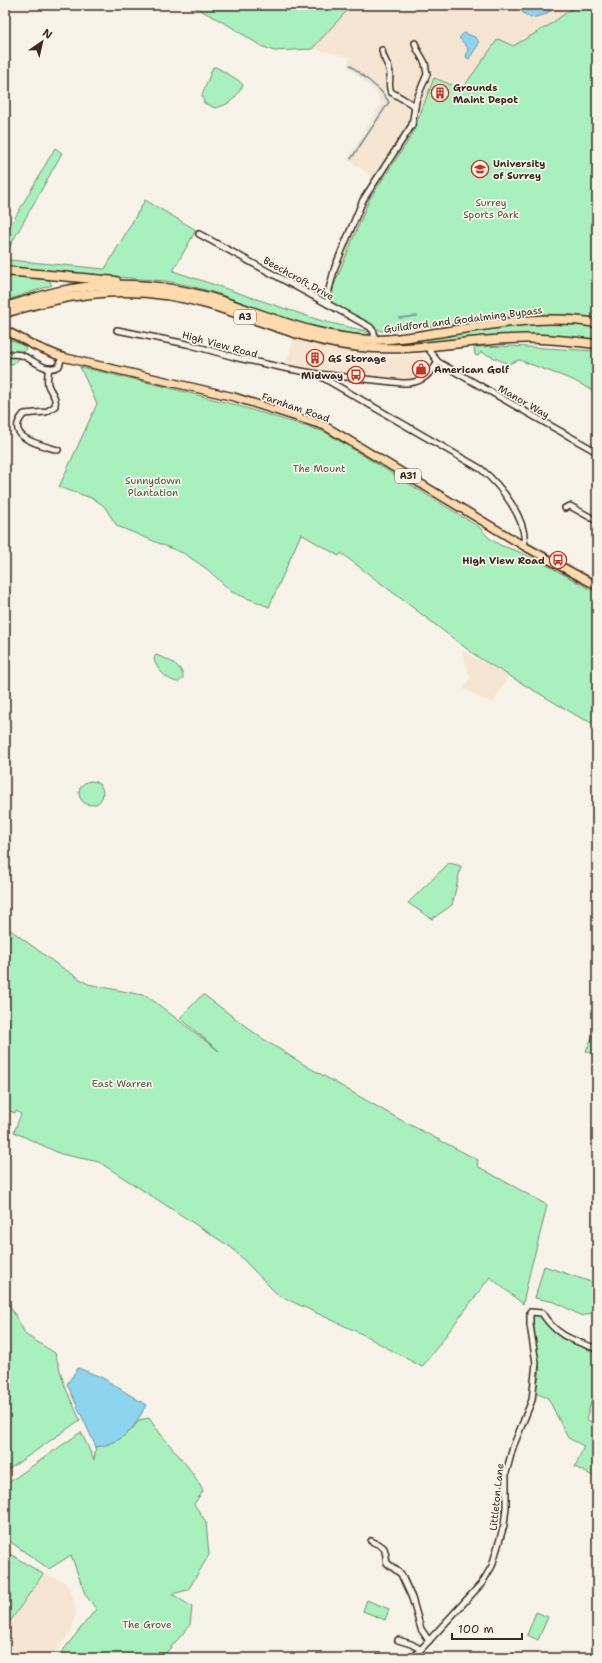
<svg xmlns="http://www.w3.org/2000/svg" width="602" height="1663" viewBox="0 0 602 1663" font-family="'Shantell Sans',sans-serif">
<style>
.built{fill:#f6e5d3}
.green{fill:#a8f1bf;stroke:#728e6e}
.water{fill:#8dd4ef;stroke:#6c909b}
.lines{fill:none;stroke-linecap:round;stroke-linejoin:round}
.stream{stroke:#6c909b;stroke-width:1.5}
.minor-casing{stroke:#3b2a1e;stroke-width:8}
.major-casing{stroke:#3b2a1e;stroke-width:10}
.highway-casing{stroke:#3b2a1e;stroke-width:11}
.minor{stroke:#f7f3e8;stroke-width:5}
.major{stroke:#fedbac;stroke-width:7}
.highway{stroke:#fedbac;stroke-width:8}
.labels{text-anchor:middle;stroke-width:3.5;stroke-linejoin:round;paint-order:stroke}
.shield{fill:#f7f3e8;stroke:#73665b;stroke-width:1}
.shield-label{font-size:9px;font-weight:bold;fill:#3b2a1e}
.poi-label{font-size:10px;font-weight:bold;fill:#3b2a1e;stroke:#f7f3e8;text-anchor:start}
.park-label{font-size:10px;fill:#51523e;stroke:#f7f3e8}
.street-label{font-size:10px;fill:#3b2a1e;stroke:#f7f3e8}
</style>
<rect width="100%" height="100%" fill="#f7f3e8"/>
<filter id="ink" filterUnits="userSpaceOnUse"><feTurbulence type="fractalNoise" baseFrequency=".025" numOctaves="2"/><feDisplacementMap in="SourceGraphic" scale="8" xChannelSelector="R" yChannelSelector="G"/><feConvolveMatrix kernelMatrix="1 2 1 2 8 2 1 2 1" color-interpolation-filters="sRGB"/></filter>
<g filter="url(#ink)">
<g class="built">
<polygon points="352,5 597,5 557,312 384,327 324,293 365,198 376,180 348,159 381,104 376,92 348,66 350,57 312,49"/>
<polygon points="294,338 333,348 389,357 421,354 431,363 424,376 418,379 405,380 368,377 361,375 286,365"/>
<polygon points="462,650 477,660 479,660 508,676 493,704 464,689 470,677"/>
<polygon points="43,1574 62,1580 71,1590 76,1613 71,1632 50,1658 19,1658 5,1636 5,1631"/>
</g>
<g class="green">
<polygon points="191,5 352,5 312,49 274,51 261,46 228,25"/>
<polygon points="577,5 597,5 597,318 571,315 533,314 499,317 465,323 381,331 331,302 334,285 369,200 412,135 434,78 462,89 498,39 513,46 548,26"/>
<path d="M213,67H216L238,80L243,85C236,98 230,105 215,108L204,103L202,95Z"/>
<polygon points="55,148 62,153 6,253 9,260 105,269 145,200 196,230 173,271 322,321 370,332 369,334 362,335 320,328 282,317 213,292 191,286 166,281 5,268 5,235"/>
<polygon points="5,275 49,280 52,285 5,301"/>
<path d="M559,323L597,327V340L511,335L442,342H406V341C457,333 507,324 559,323Z"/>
<polygon points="5,337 26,347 24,353 13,364 5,363"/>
<polygon points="511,346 597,351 597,393 573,380 519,360 508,364 481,352 478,356 475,355 474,347"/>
<polygon points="80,367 154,384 232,404 325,432 479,527 489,538 500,545 517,551 541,562 597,593 597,725 579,717 479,658 341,553 339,556 301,534 269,607 232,592 207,569 185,554 117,526 104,506 94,499 59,487 97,404"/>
<path d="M156,655C167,659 183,665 183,678L179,682C168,682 155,668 154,658Z"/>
<circle cx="91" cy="793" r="12"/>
<polygon points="449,863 461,866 452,905 432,919 408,903"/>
<path d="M5,926L58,965L88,984L147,996L219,1051L180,1018L200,997L204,995L260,1037L303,1064L397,1118L478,1160L477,1166L547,1205C540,1238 529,1270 523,1304L490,1277L422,1367L362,1334L278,1295L232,1248L99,1162L61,1154L14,1132L21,1114L16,1111L15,1113L5,1109Z"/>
<polygon points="597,1034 597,1055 586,1051 593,1035"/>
<polygon points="544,1266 597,1284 597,1311 582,1316 555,1302 535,1298"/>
<polygon points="5,1297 26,1335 55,1353 65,1387 80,1420 5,1472"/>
<polygon points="532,1315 539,1315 561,1338 597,1353 597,1383 586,1419 597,1425 597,1478 575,1467 584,1446 568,1438 548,1398 535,1393 540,1370"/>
<path d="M149,1418C165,1443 191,1465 203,1491L194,1504L206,1522L209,1555L188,1590L172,1594L192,1607L190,1625L167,1652L157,1657L57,1658L96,1609L85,1594L71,1555L49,1569L5,1538V1485L81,1432L94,1460L96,1447C114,1444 129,1436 139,1420Z"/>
<polygon points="5,1551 43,1574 7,1626 5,1625"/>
<polygon points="367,1600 389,1609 385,1620 363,1611"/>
<polygon points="536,1612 548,1617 538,1640 527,1635"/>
</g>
<g class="water">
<polygon points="519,5 551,5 552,10 544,15 531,18 523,13"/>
<path d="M464,33C487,40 478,44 469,59L466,57L468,48L459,38Z"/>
<path d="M78,1368L101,1377L146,1405C133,1430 125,1442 96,1447L67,1384Z"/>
</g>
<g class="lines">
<g class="stream">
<polyline points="350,65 380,90 389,102 351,159"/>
<polyline points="399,318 417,316"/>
</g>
<defs>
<g id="minor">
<path d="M382,50C383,60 387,61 389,69C392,76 387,84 391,92L415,106"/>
<polyline points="199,234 370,327 374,332 375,342"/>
<polyline points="328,304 328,293 335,267 363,200 412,125 416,101 427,74 425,63 417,49 415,43"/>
<path d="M117,330L187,344L238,358L284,368L318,374L402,383C420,384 429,376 438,362"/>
<polyline points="427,347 438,362 597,452"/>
<path d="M5,354C10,354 16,354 21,355C33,359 46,374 59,366L62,357"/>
<path d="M49,368C48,373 47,380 48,385C51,393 57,397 55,406L46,412L24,414C2,438 42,445 58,450"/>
<path d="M320,376L481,469C500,485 528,519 524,546"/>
<polyline points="565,508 570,506 597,521"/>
<path d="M371,1541C387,1548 384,1546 387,1563L401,1574L412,1598L421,1629L429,1641"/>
<polyline points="398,1640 411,1644 420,1649"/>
<path d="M413,1658L482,1583L492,1566L504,1525L506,1507V1473L513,1447L532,1400L536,1363L530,1325V1312L542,1313C556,1336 573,1340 597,1349"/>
</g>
<polyline id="major" points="5,330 35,346 62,357 234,397 325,426 524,546 597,586"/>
<g id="highway">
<polyline points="5,271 116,281"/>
<path d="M5,307C23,302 42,295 60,291C113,280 168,284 219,300C271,317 319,339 374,340C397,340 421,335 443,332C495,324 545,314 597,323"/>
<path d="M5,313C77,291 137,283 210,305C262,320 306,342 361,347C411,352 460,341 509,339C538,337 568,341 597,344"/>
</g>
</defs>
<use href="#minor" class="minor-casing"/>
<use href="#major" class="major-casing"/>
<use href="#highway" class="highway-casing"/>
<use href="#minor" class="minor"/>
<use href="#major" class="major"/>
<use href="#highway" class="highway"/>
</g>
</g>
<defs>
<symbol id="building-ring" viewBox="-11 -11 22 22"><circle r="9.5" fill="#f7f3e8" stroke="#c8321e" stroke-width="1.5"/><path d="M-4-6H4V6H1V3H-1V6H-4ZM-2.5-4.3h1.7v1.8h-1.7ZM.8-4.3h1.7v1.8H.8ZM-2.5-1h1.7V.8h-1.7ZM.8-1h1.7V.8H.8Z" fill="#c8321e"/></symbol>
<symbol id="university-ring" viewBox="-11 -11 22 22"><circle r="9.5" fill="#f7f3e8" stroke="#c8321e" stroke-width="1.5"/><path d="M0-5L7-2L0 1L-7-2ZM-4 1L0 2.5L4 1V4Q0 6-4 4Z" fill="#c8321e"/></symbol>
<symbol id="shop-ring" viewBox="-11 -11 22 22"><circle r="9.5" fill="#f7f3e8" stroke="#c8321e" stroke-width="1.5"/><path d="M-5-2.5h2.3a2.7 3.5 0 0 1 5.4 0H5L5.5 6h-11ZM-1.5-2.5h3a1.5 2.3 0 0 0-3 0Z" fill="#c8321e"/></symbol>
<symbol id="bus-ring" viewBox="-11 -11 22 22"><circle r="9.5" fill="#f7f3e8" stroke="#c8321e" stroke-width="1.5"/><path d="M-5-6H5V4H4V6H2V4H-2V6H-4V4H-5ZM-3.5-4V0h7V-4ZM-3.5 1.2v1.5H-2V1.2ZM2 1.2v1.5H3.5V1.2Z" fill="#c8321e"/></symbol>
</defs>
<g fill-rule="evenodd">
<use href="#building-ring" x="430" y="83" width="20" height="20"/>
<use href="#university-ring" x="470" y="159" width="20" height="20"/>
<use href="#building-ring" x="305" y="348" width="20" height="20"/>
<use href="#shop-ring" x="411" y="359" width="20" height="20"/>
<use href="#bus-ring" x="346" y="365" width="20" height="20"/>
<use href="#bus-ring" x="548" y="550" width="20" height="20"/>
</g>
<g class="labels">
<g class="shield">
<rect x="234" y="310" width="22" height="14" rx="3"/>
<rect x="395" y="469" width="26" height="14" rx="3"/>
</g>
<g class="shield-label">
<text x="245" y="320">A3</text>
<text x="408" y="479">A31</text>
</g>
<g class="poi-label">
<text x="453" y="91">Grounds<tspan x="453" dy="12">Maint Depot</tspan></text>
<text x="493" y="167">University<tspan x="493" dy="12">of Surrey</tspan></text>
<text x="328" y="362">GS Storage</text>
<text x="434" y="373">American Golf</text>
<text x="343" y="379" text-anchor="end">Midway</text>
<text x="545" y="564" text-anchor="end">High View Road</text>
</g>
<g class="park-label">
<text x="491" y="206">Surrey<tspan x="491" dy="12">Sports Park</tspan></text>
<text x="319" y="472">The Mount</text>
<text x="153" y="484">Sunnydown<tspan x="153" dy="12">Plantation</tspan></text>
<text x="122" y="1087">East Warren</text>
<text x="147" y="1628">The Grove</text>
</g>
<g class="street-label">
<text transform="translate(299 278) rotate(29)" y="4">Beechcroft Drive</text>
<text transform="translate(463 319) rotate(-7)" y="4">Guildford and Godalming Bypass</text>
<text transform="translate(220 344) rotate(15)" y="4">High View Road</text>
<text transform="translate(524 401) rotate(30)" y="4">Manor Way</text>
<text transform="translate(296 407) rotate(19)" y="4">Farnham Road</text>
<text transform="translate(496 1497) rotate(-84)" y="4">Littleton Lane</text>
</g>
</g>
<rect width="602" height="1663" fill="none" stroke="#f7f3e8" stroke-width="20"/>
<rect x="10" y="10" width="582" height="1643" fill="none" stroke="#3b2a1e" stroke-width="1.5" filter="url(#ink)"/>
<g transform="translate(42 42) rotate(34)" stroke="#f7f3e8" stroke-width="3" paint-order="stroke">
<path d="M0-3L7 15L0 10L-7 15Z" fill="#3b2a1e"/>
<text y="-6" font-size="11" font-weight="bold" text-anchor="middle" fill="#3b2a1e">N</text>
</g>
<path d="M452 1633v6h70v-6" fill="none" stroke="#3b2a1e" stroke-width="2"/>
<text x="458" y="1633" font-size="12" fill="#3b2a1e" stroke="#f7f3e8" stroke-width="3" paint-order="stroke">100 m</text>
</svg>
